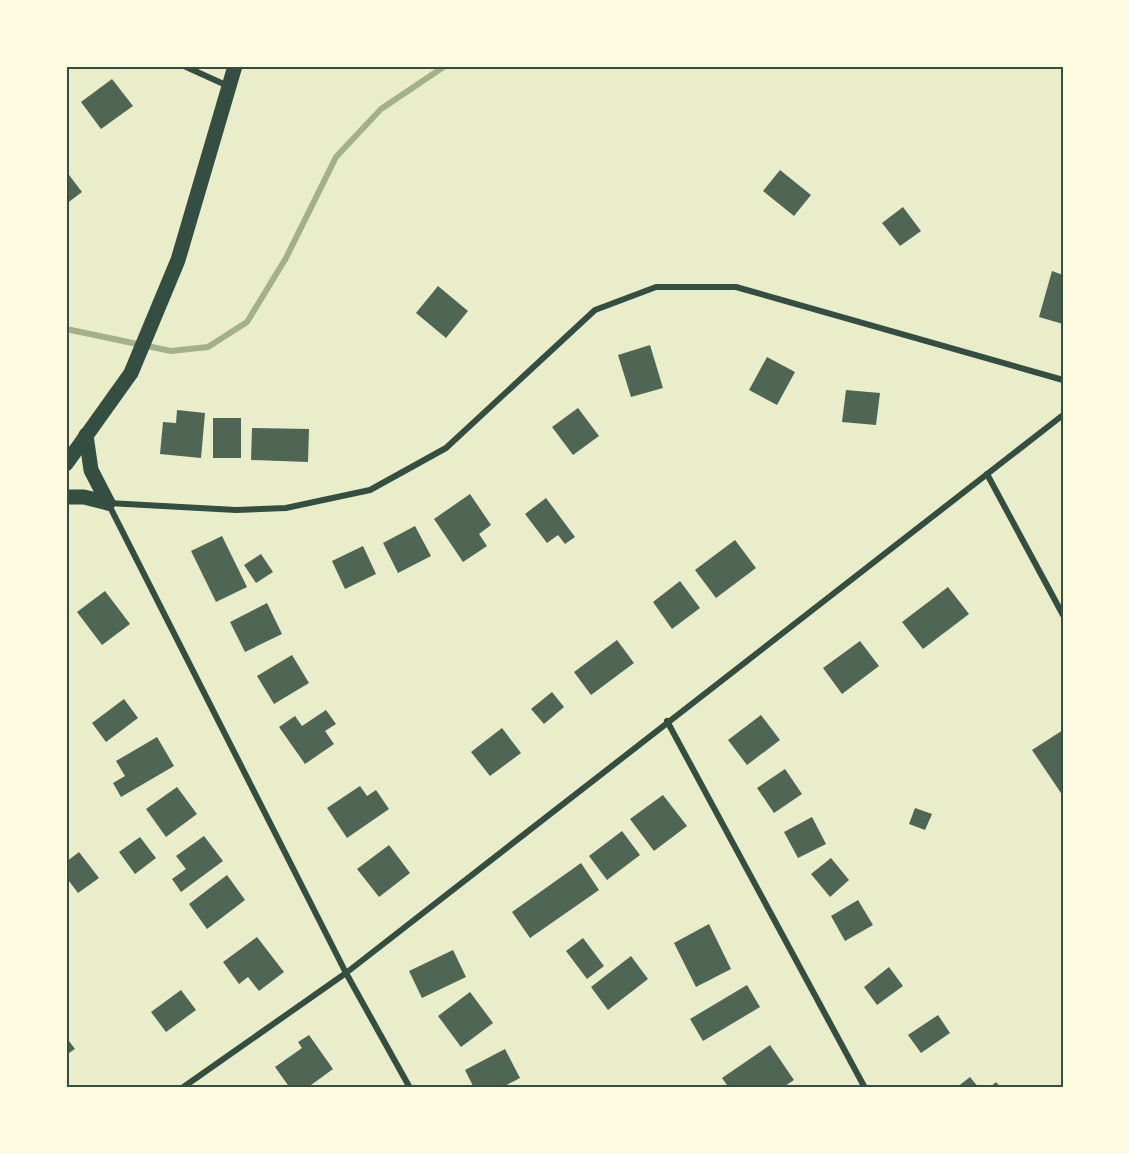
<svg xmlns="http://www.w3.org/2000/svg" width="1129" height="1154" viewBox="0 0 1129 1154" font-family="'Fira Sans',sans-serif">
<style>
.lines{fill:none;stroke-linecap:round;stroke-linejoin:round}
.stream{stroke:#a3b18a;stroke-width:6}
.building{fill:#4f6655}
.minor{stroke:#344e41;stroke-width:6}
.primary{stroke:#344e41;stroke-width:15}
.neatline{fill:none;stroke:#344e41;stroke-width:2}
</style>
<rect width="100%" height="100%" fill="#e9edc9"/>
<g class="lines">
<polyline class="stream" points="66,329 171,351 208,347 247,322 286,258 336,157 381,109 445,66"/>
</g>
<g class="building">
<polygon points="112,79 133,106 101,129 81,102"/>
<polygon points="780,170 811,195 794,216 763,191"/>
<polygon points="66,171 82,192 66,204"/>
<polygon points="903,207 921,231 900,246 882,223"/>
<polygon points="1052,271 1063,275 1063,324 1039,317"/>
<polygon points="438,286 468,311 446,338 416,313"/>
<polygon points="650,345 663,388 631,397 618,355"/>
<polygon points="767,357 795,372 777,405 749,390"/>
<polygon points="846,390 880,393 876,425 842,422"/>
<polygon points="578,408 599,436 573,455 552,427"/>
<polygon points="177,410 205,413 201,458 160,454 163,422 176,423"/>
<rect x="213" y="418" width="28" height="40"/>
<polygon points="252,428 309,429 308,462 251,460"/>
<polygon points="470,494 491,525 479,534 487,546 463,562 434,519"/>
<polygon points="546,498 575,537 565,544 558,535 547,543 525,514"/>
<polygon points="415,526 431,556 398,573 383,543"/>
<polygon points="222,536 247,587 216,602 191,551"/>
<polygon points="735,540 756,568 716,598 695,570"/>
<polygon points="363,546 376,574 345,589 332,561"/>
<polygon points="261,554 273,572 256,583 244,565"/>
<polygon points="680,581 700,608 672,629 653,602"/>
<polygon points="948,587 969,614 923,649 902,622"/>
<polygon points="105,591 130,624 102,645 77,612"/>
<polygon points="267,603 282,634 245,652 230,622"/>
<polygon points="617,640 634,663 591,695 574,672"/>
<polygon points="860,641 879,666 842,694 823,668"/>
<polygon points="292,655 309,683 274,704 257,676"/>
<polygon points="552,692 564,707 544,724 531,709"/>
<polygon points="124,699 138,718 106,742 92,723"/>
<polygon points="326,710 336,724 325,731 334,744 305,764 279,727 295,716 302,726"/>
<polygon points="761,715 780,740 747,765 728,740"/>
<polygon points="502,728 521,753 490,776 471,752"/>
<polygon points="1063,730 1063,796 1032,750"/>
<polygon points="157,737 174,766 121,797 113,783 125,776 116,761"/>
<polygon points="785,769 802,794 774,813 757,788"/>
<polygon points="360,786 367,796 376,790 389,809 347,838 327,808"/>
<polygon points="177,787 197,814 166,837 146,809"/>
<polygon points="663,795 687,826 654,851 630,819"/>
<polygon points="915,808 932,814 925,830 909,824"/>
<polygon points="812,817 826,844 798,858 784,832"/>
<polygon points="622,831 640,855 607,880 589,856"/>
<polygon points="204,836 223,861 181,892 172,879 186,869 176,856"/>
<polygon points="140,837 156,858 135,874 119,852"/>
<polygon points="389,845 410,873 379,897 357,869"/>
<polygon points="79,852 99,878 78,893 66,877 66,862"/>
<polygon points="831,858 849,880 830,897 811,874"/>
<polygon points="581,863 599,890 530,938 512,912"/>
<polygon points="227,875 245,900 207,929 189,904"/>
<polygon points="858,900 873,925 845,941 831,916"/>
<polygon points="709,924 731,969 696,987 674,943"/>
<polygon points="257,937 284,972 259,991 248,977 239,984 223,962"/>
<polygon points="583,938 604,966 587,979 566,951"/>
<polygon points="453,950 466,977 422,998 409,971"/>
<polygon points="631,956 648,979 608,1010 591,987"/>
<polygon points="889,967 903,986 877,1005 864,987"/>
<polygon points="747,985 760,1007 703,1041 690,1019"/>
<polygon points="181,990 196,1010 166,1032 151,1012"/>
<polygon points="470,992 493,1023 461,1047 438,1016"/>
<polygon points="938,1015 950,1033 921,1053 908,1035"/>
<polygon points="309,1035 333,1069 307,1088 290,1088 275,1067 302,1048 298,1042"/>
<polygon points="66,1037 75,1049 66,1055"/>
<polygon points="770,1045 794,1080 782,1088 729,1088 722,1078"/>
<polygon points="505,1049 520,1078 501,1088 474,1088 465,1070"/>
<polygon points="970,1077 979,1088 956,1088"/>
<polygon points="996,1082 1001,1088 989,1088"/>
</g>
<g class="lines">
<g class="minor">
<polyline points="184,66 228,86"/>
<polyline points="987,474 1063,615"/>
<polyline points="667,721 865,1088"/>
<polyline points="182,1088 346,973 1063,415"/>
<polyline points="410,1088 346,973 108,503 236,510 286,508 370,490 446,448 595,310 656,287 736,287 1063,380"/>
</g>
<g class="primary">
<polyline points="86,435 91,470 108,503"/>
<polyline points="66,464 131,373 178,260 235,66"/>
<polyline points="66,497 84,497 108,503"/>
</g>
</g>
<rect width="1129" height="1154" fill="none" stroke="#fefae0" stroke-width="135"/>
<rect x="68" y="68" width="994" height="1018" class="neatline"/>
</svg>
